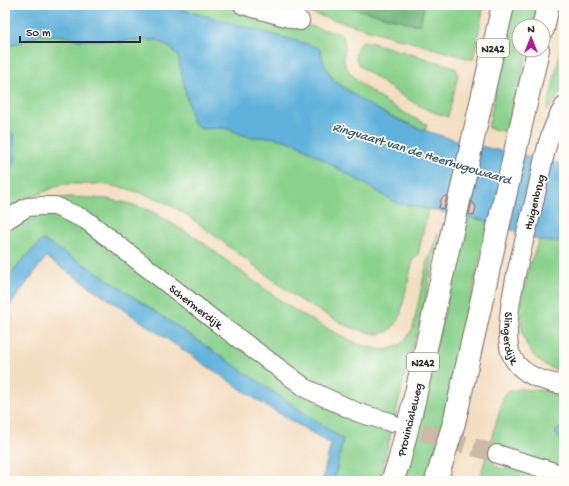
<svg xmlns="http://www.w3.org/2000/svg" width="569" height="486" viewBox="0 0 569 486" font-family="'Gochi Hand',sans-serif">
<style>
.green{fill:#89d18c;stroke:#5a7e5c}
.forest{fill:#6eb378;stroke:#4c6f52}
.water{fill:#61b2dc;stroke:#466e84}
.building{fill:#e9a398}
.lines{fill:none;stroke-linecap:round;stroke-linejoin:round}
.minor-tunnel{stroke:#ccbaa4;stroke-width:18;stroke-dasharray:18 9;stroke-linecap:butt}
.minor-casing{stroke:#716a60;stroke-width:20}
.highway-casing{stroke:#716a60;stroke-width:24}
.minor{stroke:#fff;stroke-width:18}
.highway{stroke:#fff;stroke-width:22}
.labels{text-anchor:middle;stroke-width:3.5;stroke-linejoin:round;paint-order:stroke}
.shield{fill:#fdfcf7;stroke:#6a6a68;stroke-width:1}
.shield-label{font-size:11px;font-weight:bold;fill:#2b2b2b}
.street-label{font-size:12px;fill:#2b2b2b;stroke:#fdfcf7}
.water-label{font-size:13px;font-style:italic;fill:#3e5a69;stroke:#fdfcf7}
</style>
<rect width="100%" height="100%" fill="#fdfcf7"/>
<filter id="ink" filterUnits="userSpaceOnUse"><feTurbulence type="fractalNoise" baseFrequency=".025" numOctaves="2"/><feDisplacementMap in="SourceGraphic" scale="8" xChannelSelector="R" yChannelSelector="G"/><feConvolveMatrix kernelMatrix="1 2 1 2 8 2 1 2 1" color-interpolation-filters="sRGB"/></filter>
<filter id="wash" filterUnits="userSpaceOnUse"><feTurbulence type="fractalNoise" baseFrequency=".012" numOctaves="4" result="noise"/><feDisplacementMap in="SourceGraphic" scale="16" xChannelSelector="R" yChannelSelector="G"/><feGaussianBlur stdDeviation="0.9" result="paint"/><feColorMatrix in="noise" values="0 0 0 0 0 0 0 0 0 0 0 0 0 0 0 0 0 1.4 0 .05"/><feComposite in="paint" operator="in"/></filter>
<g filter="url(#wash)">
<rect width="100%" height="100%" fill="#f4dec2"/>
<g class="green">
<path d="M165,5H229L340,34C350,42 341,55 345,65C355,86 405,115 427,124L425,131L371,107L334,80L324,64L320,49Z"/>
<polygon points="283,5 341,5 414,24 421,24 424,5 484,5 473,60"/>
<polygon points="514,5 539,5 534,26 519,26 519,50 528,50 508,132 488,128"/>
<polygon points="39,35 56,35 70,37 79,40 102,40 120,42 132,40 157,40 172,49 178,56 192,121 201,129 223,128 232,130 243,135 253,137 270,137 281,139 297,144 397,203 428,209 418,255 413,260 400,316 396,324 389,331 378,334 363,331 347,326 300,300 187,215 161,200 125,188 101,184 63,184 27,199 5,214 5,131 12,134 5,127 5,48"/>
<polygon points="564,35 564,89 547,111"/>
<path d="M363,41L370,42L451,66L456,69L458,75L448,117C414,107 389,87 361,67C353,58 354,49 363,41Z"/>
<polygon points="69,197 107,199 127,203 149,210 198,239 232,265 291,308 328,329 360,345 381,350 390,349 399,345 406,339 413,328 427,262 438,234 422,317 407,365 387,450 378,481 334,481 343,439 43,240 23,259 5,283 5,228 55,199"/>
<polygon points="469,217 488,221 467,318 453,390 426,481 401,481"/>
<path d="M539,240L549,242L564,241V372C500,358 522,283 539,240Z"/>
<path d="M520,389L564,392V470L504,446H501C494,458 487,469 508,469L510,465L561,481H479L504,396L507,392Z"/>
</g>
<polygon class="forest" points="341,5 424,5 421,24 414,24"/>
<g class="water">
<path d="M5,5H165L308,44L320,49C323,60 326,71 333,79C338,85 347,89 353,94C414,138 492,148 564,164V241L549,242L539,240L488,221L397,203L297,144L281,139L270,137H253L243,135L232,130L223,128L201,129L192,121L178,56L172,49L157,40H132L120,42L102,40H79L70,37L56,35H39L5,48Z"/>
<polygon points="5,127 14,135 15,146 15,163 5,178"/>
<polygon points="43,240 100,274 343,439 334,481 322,481 331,444 266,406 46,257 5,312 5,283 23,259"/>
<polygon points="561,428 564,428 564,440 559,438 555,433 558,429"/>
</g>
<g id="blocks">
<g class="building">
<polygon points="447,195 444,209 439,208 441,199"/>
<polygon points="472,201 476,207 474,216 469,214"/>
</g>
</g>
</g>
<g filter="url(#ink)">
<use href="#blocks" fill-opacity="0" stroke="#716a60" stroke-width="1"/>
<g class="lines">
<polyline class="minor-tunnel" points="396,424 497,454"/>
<defs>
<g id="minor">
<polyline points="243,5 300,21"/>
<path id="s1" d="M564,106C546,134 542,170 534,202C524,244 510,287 508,330C508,338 508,347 511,354C519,375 544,382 564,385"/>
<path id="s2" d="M5,221L27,207L42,206H55L86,220L219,324L307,389L359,413L390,422"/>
<polyline points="497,454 564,475"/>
</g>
<g id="highway">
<polyline points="543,29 548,5"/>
<path id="s3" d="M392,481L399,462L415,397L503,5"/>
<polyline points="436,481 454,423 538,50"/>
</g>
</defs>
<use href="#minor" class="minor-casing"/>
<use href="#highway" class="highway-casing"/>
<use href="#minor" class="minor"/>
<use href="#highway" class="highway"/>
</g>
</g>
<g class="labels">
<g class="shield">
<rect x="477" y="39" width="32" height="18" rx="3"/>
<rect x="407" y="353" width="32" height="18" rx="3"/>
</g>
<g class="shield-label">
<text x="493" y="52">N242</text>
<text x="423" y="366">N242</text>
</g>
<g class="street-label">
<text transform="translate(534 202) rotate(-76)" y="4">Huigenbrug</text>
<text dy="4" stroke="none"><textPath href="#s2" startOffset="228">Schermerdijk</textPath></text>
<text dy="4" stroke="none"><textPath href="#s1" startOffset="240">Slingerdijk</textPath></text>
<text dy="4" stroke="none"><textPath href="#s3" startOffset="64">Provincialeweg</textPath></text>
</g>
<g class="water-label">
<text transform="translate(422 152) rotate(17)" y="5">Ringvaart van de Heerhugowaard</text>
</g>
</g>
<rect width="569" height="486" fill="none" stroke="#fdfcf7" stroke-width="20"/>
<g transform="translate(531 38)"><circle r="19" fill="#fdfcf7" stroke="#a9a8a5"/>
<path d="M0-3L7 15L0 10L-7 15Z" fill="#b5179e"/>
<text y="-6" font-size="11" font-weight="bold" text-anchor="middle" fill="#2b2b2b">N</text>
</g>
<path d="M20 36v6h120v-6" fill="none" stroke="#2b2b2b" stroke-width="2"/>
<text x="26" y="36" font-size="12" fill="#2b2b2b" stroke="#fdfcf7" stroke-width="3" paint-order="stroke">50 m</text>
</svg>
